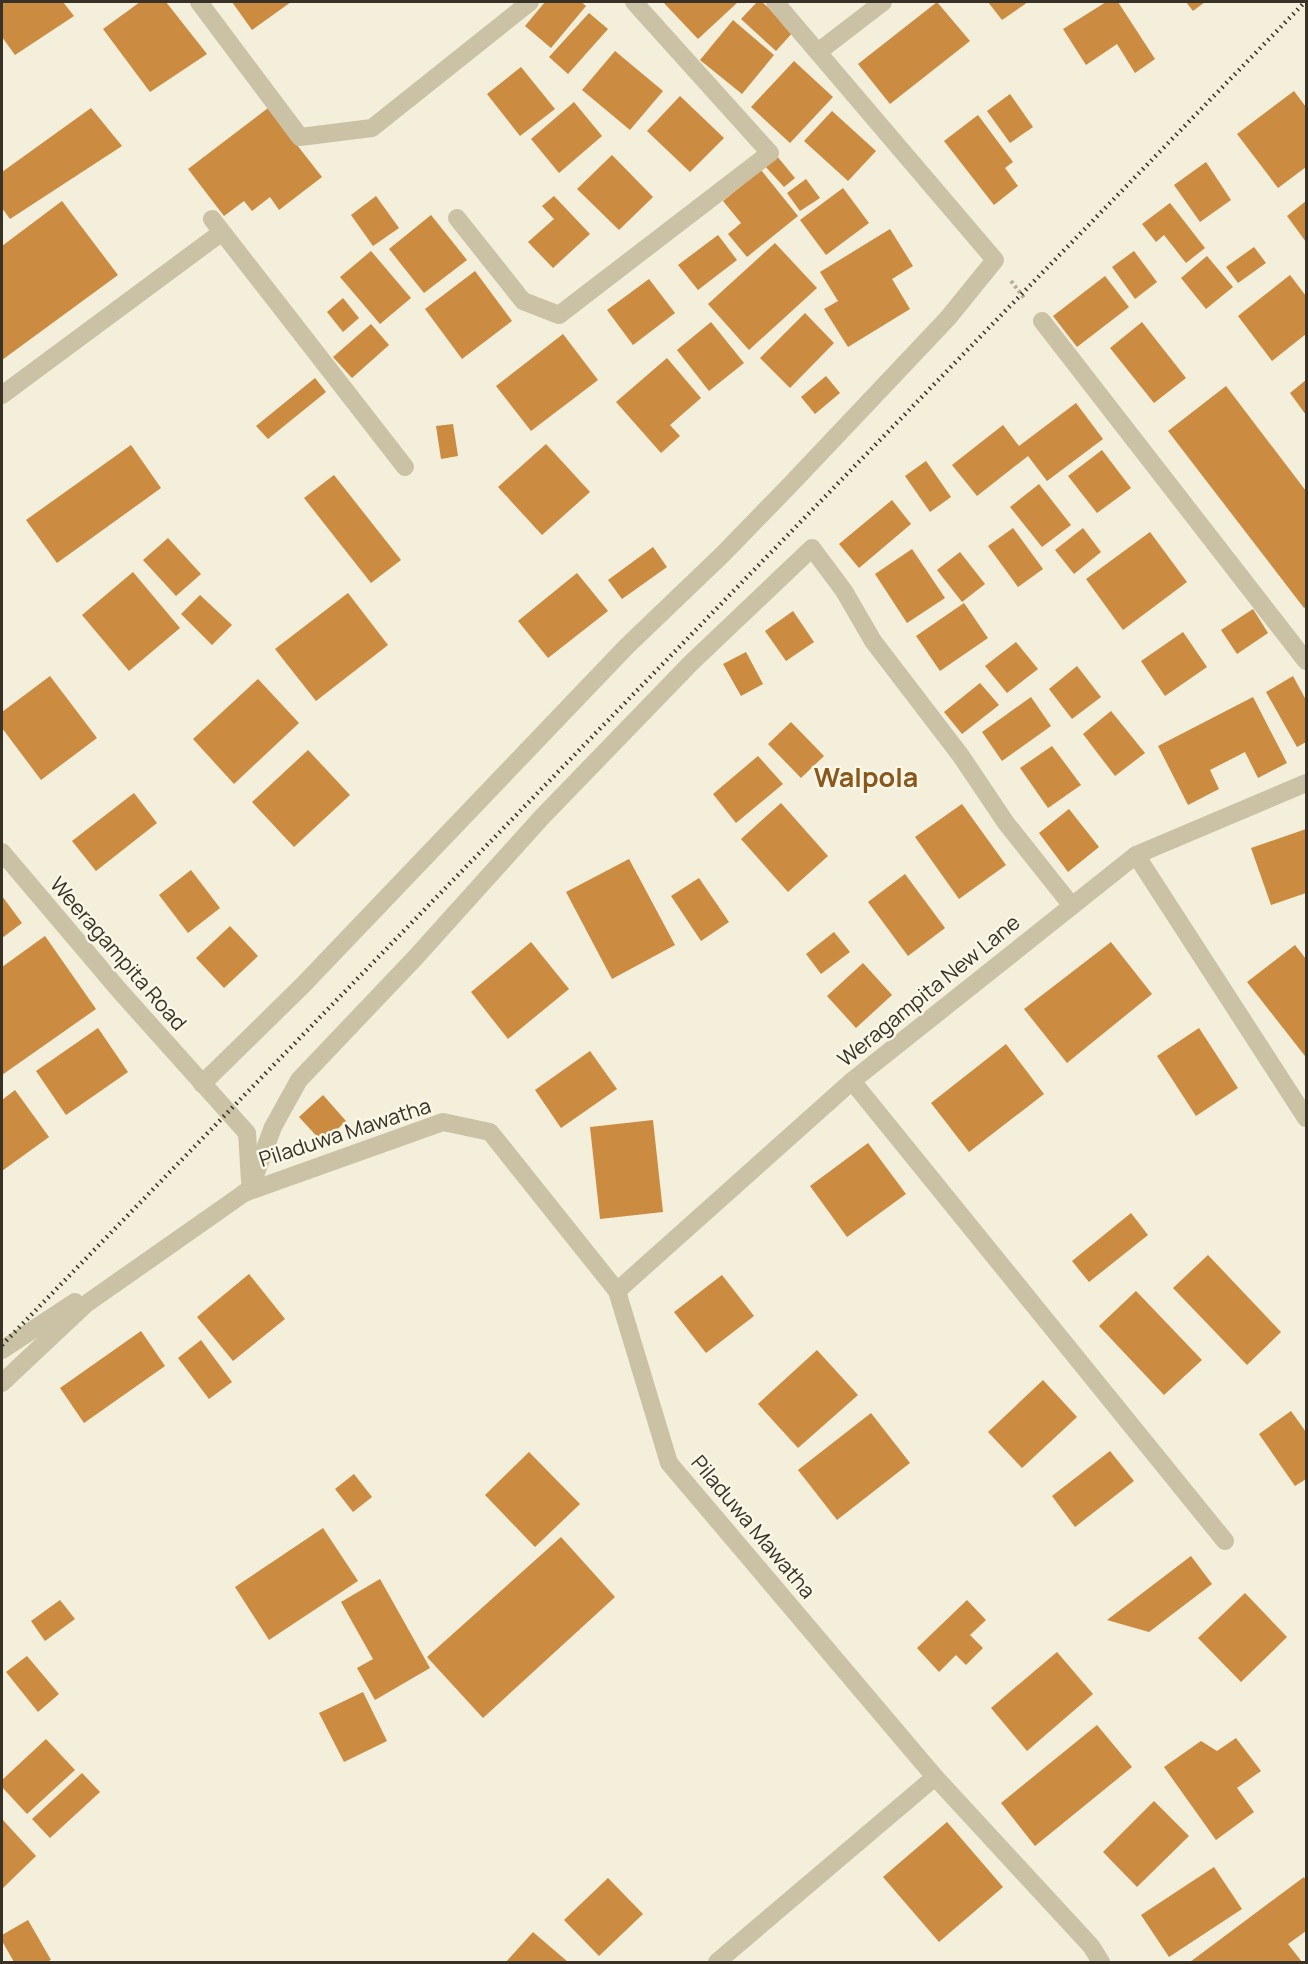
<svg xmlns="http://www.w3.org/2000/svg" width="1308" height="1964" viewBox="0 0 1308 1964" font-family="Manrope,sans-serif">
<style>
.building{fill:#cb8b40}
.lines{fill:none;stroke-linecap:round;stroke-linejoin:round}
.path{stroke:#b7ad90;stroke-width:4;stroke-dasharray:3 3;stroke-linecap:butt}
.minor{stroke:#cbc2a6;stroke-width:18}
.rail{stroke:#373127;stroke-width:4.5;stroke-dasharray:1.5 4.5;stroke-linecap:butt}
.labels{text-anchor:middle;stroke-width:5;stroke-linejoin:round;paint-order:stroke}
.street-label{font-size:21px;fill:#373127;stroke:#faf7e7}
.district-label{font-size:27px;font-weight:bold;fill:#8a571d;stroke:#faf7e7}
</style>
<rect width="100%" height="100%" fill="#f3efdb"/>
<g class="building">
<polygon points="2,2 63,2 74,16 15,55 2,37"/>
<polygon points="140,2 166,2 207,54 150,92 103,29"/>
<polygon points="232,2 291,2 252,30"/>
<polygon points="545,2 581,2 586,6 551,48 525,26"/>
<polygon points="663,2 738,2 698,39"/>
<polygon points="757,2 762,2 794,31 776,51 741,19"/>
<polygon points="937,2 970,41 890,104 858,64"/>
<polygon points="988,2 1028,2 1002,20"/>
<polygon points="1106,2 1118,2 1155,59 1135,73 1117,44 1086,65 1063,29"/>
<polygon points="1186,2 1205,2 1193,11"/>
<polygon points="589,13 608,29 568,74 549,57"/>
<polygon points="733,20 774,55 742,94 700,60"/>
<polygon points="615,51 663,91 630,130 582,90"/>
<polygon points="794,61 833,97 790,143 751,107"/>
<polygon points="521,67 555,109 520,136 487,94"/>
<polygon points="1294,91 1306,107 1306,167 1278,188 1237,134"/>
<polygon points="1010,94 1033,127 1010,143 987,111"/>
<polygon points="680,96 724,138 690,172 647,131"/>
<polygon points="574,102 602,136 559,173 531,139"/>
<polygon points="91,108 122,146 10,219 2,208 2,172"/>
<polygon points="268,108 322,177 279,210 270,197 252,211 244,201 224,216 188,169"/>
<polygon points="832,111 876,151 848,181 804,141"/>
<polygon points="978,115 1013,162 1005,168 1018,186 994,205 944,141"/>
<polygon points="612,155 653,197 619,230 577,189"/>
<polygon points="776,155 795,178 784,187 764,165"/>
<polygon points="1206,162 1231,200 1200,222 1174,185"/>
<polygon points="761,170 798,216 747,257 728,234 741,223 723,201"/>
<polygon points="806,179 820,198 800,211 787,193"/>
<polygon points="843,188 869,223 826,255 800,220"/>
<polygon points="376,196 399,228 373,246 351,215"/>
<polygon points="554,196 590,234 553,268 528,242 554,219 542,206"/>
<polygon points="62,201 118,275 2,360 2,246"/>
<polygon points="1306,201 1306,242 1287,216"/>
<polygon points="1170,203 1205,248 1186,263 1164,235 1156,242 1142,224"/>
<polygon points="431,215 467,260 424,293 389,249"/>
<polygon points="890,229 913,266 892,279 910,309 848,347 824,309 838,301 820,272"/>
<polygon points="718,235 737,260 698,290 678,265"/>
<polygon points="775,243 817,288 749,350 708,304"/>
<polygon points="1254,247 1266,263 1238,283 1226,267"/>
<polygon points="371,251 411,298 380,324 340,277"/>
<polygon points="1134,251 1157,282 1135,299 1112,267"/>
<polygon points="1207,256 1233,287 1206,309 1181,278"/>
<polygon points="475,271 512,321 462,359 425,309"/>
<polygon points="1290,275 1306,296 1306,334 1272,361 1238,316"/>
<polygon points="1105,276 1129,307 1077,347 1053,316"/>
<polygon points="649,279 675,313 633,345 607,310"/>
<polygon points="343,298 359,318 343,332 327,312"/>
<polygon points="805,313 834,343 790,388 760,358"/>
<polygon points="711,322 744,363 709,391 677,350"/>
<polygon points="1142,322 1186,378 1154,403 1110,348"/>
<polygon points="371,324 389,345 352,378 333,357"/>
<polygon points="563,334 598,380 531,431 496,386"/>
<polygon points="667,358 701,398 670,425 680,436 661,453 616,402"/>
<polygon points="826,376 840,393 815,414 801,397"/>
<polygon points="315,378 326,392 268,439 256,426"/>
<polygon points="1306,380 1306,415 1290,393"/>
<polygon points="1226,386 1306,491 1306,607 1304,608 1168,431"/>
<polygon points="1076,403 1103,439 1047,481 1028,456 977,496 952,465 1003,425 1019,446"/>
<polygon points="453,424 458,456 441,459 436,426"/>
<polygon points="546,444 590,492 542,535 498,487"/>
<polygon points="131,445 161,488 57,563 26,520"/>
<polygon points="1102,450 1131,488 1097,513 1068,476"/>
<polygon points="926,461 951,497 930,512 905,476"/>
<polygon points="334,475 401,560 371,583 304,498"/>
<polygon points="1039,484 1071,525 1042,547 1010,507"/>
<polygon points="892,500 911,524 859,568 839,544"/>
<polygon points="1013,528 1043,569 1018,587 988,546"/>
<polygon points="1083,528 1101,552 1074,574 1055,550"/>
<polygon points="1150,532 1187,582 1123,630 1086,579"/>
<polygon points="168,538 201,574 176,596 143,560"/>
<polygon points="653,547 667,567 622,599 608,580"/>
<polygon points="912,549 945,598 907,623 875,574"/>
<polygon points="960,552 985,584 962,602 937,570"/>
<polygon points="133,572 180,628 129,671 82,615"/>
<polygon points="577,573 608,611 548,658 518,621"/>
<polygon points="348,593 388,645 316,701 275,649"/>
<polygon points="200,595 232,625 212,645 181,614"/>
<polygon points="964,603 988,638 940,671 916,636"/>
<polygon points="1253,609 1268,633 1237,654 1221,630"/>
<polygon points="793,611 814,642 786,661 765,631"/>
<polygon points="1183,632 1207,667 1165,696 1141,661"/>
<polygon points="1016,642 1038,669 1007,693 985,666"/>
<polygon points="746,652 763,684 741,696 723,664"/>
<polygon points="1077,666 1101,697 1072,719 1049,689"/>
<polygon points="50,676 97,738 41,780 2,728 2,712"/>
<polygon points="1293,676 1306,700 1306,742 1297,747 1266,692"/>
<polygon points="258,679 299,723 234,784 193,739"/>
<polygon points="980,683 999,705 962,734 944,712"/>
<polygon points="1031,697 1051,726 1002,761 982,732"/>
<polygon points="1253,697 1287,763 1258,778 1245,752 1210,770 1219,789 1188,805 1158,746"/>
<polygon points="1111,711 1145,753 1115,776 1083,734"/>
<polygon points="791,722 824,756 801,778 768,744"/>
<polygon points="1052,746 1081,785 1048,808 1020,768"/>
<polygon points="308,750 350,795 294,847 252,802"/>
<polygon points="758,756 783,784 736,823 713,794"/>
<polygon points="134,793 157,823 96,871 72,841"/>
<polygon points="781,803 828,856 788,892 741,839"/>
<polygon points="962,804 1006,865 959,899 915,837"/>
<polygon points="1069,809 1099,847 1068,872 1039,833"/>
<polygon points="1306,829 1306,893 1271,905 1251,848"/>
<polygon points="629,859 675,945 612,979 566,892"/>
<polygon points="191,870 220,908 188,933 159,895"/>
<polygon points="905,874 945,928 908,956 868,902"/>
<polygon points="699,878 729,922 701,941 671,896"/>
<polygon points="2,896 22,923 2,938"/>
<polygon points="230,926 258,956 224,988 196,958"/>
<polygon points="834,932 850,952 821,974 806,954"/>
<polygon points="45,936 96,1009 2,1075 2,967"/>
<polygon points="531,942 569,989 508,1039 471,992"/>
<polygon points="1111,942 1152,994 1067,1063 1024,1009"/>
<polygon points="1295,945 1306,959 1305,1056 1247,982"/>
<polygon points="863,963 892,995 856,1028 827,996"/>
<polygon points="98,1028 128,1072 66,1115 36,1071"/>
<polygon points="1199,1028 1238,1088 1196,1116 1157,1056"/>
<polygon points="1006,1044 1044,1094 969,1152 931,1103"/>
<polygon points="590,1051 617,1089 561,1128 535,1090"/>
<polygon points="15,1090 49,1137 2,1171 2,1100"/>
<polygon points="323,1095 346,1121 323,1143 299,1117"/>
<polygon points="653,1120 663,1212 600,1219 590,1127"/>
<polygon points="868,1143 906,1194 847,1237 810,1186"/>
<polygon points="1131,1213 1148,1235 1089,1282 1072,1261"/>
<polygon points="1208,1255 1281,1332 1247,1365 1173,1288"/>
<polygon points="249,1274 285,1319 233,1361 197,1317"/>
<polygon points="722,1275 754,1316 706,1353 674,1312"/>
<polygon points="1136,1291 1202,1360 1164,1395 1099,1326"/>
<polygon points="141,1331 165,1366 84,1423 60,1388"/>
<polygon points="201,1340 232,1382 209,1399 178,1358"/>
<polygon points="817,1350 858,1395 798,1448 758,1404"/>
<polygon points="1043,1380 1077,1417 1022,1468 988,1432"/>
<polygon points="1291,1411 1306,1432 1306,1479 1295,1486 1259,1434"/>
<polygon points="871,1413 910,1463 837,1520 798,1470"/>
<polygon points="1110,1451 1134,1481 1075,1527 1052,1496"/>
<polygon points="529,1452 580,1504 535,1547 485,1495"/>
<polygon points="354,1474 372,1497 353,1512 335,1489"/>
<polygon points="323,1528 358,1581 269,1640 235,1587"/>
<polygon points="561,1537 615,1597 483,1718 427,1657"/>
<polygon points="1191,1556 1212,1584 1149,1632 1107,1620"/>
<polygon points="380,1579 430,1668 375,1700 357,1668 373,1659 341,1602"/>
<polygon points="1245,1593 1287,1637 1241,1682 1198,1638"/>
<polygon points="60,1600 75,1619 45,1641 31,1621"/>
<polygon points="967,1600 986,1620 970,1635 983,1648 966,1665 956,1655 939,1672 917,1648"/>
<polygon points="1057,1652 1093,1694 1027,1751 991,1708"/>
<polygon points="27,1656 59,1694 38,1712 6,1672"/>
<polygon points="363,1692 387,1741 344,1762 319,1713"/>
<polygon points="1097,1725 1132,1767 1035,1846 1001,1803"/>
<polygon points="1236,1738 1261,1771 1237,1788 1254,1812 1216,1840 1164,1767 1201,1741 1217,1751"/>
<polygon points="46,1739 75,1770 27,1814 2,1787 2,1780"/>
<polygon points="82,1773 100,1792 50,1838 32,1819"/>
<polygon points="1154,1801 1189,1836 1137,1887 1103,1852"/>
<polygon points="2,1819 36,1856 2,1889"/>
<polygon points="947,1822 1003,1887 939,1942 883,1877"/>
<polygon points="1214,1867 1242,1909 1169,1957 1141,1915"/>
<polygon points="1304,1877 1306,1881 1306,1931 1288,1944 1302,1962 1190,1962"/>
<polygon points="608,1878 643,1914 599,1956 564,1920"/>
<polygon points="28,1920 51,1960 46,1962 14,1962 2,1941 2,1935"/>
<polygon points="533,1932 568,1962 506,1962"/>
</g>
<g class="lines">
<polyline class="path" points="1011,281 1025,299"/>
<g class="minor">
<polyline points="199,2 300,137 372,128 530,2"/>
<polyline points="818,52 883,2"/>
<polyline points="457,218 523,301 559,315 770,153 634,2"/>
<polyline points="212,219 405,467"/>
<polyline points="1042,321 1306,661"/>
<polyline points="2,395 222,232"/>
<polyline points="2,852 119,990 247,1133 250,1181"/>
<polyline points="1136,855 1306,1118"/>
<polyline points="852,1081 1225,1541"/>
<polyline points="202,1084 302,986 627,646 722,555 791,484 948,318 995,260 775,2"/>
<polyline points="244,1193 443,1122 490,1132 617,1291 669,1463 935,1777 1091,1946 1101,1962"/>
<polyline points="617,1291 852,1081 1136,855 1306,783"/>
<polyline points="2,1350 75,1302"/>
<polyline points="2,1383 86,1304 250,1189 273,1127 299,1080 415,958 542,817 691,663 812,548 844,591 873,641 961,756 1006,823 1072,906"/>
<polyline points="717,1962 935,1777"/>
</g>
<polyline class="rail" points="2,1345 1305,2"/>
</g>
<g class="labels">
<g class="street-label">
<text transform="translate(118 954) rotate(49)" y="7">Weeragampita Road</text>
<text transform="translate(929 991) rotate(-39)" y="7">Weragampita New Lane</text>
<text transform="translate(345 1133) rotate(-18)" y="7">Piladuwa Mawatha</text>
<text transform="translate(753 1527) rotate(50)" y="7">Piladuwa Mawatha</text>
</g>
<g class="district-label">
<text x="866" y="787">Walpola</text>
</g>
</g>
<rect width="1308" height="1964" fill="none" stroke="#373127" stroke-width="6"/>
</svg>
